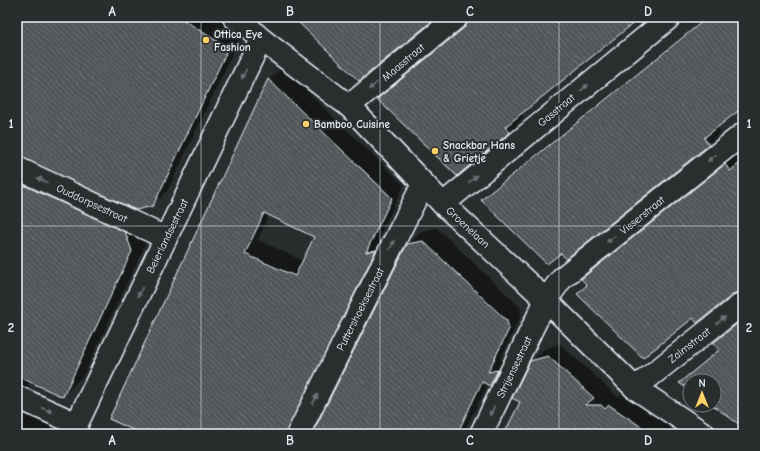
<svg xmlns="http://www.w3.org/2000/svg" width="760" height="451" viewBox="0 0 760 451" font-family="'Comic Neue',sans-serif">
<style>
.shadow{fill:#0007;fill-rule:evenodd}
.building{fill:url(#building-back-hatch);stroke:#e8f1f8;fill-rule:evenodd}
.lines{fill:none;stroke-linecap:round;stroke-linejoin:round}
.street-casing{stroke:#e8f1f8;stroke-width:25}
.street{stroke:#2a2d2e;stroke-width:22}
.oneway{fill:#6c7275}
.grid{fill:none;stroke:#e8f1f8;stroke-width:1;stroke-opacity:0.55}
.poi-dot{fill:#ffd166;stroke:#2a2d2e;stroke-width:1.5}
.labels{text-anchor:middle;stroke-width:4;stroke-linejoin:round;paint-order:stroke}
.poi-label{font-size:11px;font-weight:bold;fill:#e8f1f8;stroke:#2a2d2e;text-anchor:start}
.street-label{font-size:11px;fill:#e8f1f8;stroke:#2a2d2e}
.neatline{fill:none;stroke:#e8f1f8;stroke-width:1.5}
.grid-label{font-size:13px;text-anchor:middle;font-weight:bold;fill:#e8f1f8}
</style>
<defs>
<pattern id="building-back-hatch" width="6" height="6" patternUnits="userSpaceOnUse"><rect width="6" height="6" fill="#535759"/><path d="M-1 5l2 2M0 0l6 6M5-1l2 2" fill="none" stroke="#6c7072"/></pattern>
</defs>
<rect width="100%" height="100%" fill="#2a2d2e"/>
<filter id="ink" filterUnits="userSpaceOnUse"><feTurbulence type="fractalNoise" baseFrequency=".025" numOctaves="2"/><feDisplacementMap in="SourceGraphic" scale="8" xChannelSelector="R" yChannelSelector="G"/><feConvolveMatrix kernelMatrix="1 2 1 2 8 2 1 2 1" color-interpolation-filters="sRGB"/></filter>
<g filter="url(#ink)">
<g class="shadow">
<polygon points="17,17 216,17 238,30 240,38 168,190 153,205 17,144"/>
<polygon points="470,17 640,17 521,113 524,117 509,132 379,99 393,84 470,21"/>
<polygon points="707,17 743,17 743,105 717,126 721,132 708,144 566,258 561,252 482,200 495,187"/>
<path d="M282,67L404,185L378,240L388,238L306,432L313,433L408,245L421,231L437,228L520,307L521,315L500,360L511,357L503,372L490,385L488,384L463,434H144L110,418L269,80ZM269,214L316,237L304,261L258,240Z"/>
<polygon points="739,152 743,157 743,277 578,294 587,285 583,279 596,265"/>
<polygon points="17,162 154,226 83,376 63,396 31,381 28,384 30,386 20,395 65,415 56,434 17,434"/>
<polygon points="743,331 743,426 713,405 714,381 690,381 690,389 681,383"/>
<polygon points="560,344 618,397 622,393 682,434 505,434 521,402 531,362 544,349"/>
</g>
<g class="building">
<polygon points="17,17 179,17 223,45 226,53 153,206 136,210 17,156"/>
<polygon points="293,17 437,17 359,81"/>
<polygon points="469,17 641,17 505,127 510,132 457,176 377,99 465,27"/>
<polygon points="708,17 743,17 743,107 704,138 709,145 566,259 561,253 547,264 481,200"/>
<path d="M268,79L392,198L366,252L376,250L286,434H142L109,419ZM264,213L314,237L295,276L245,254Z"/>
<polygon points="743,160 743,291 735,293 697,323 693,318 643,358 577,294 587,285 581,279 725,164 730,171"/>
<polygon points="17,182 125,232 132,251 63,397 17,376"/>
<polygon points="423,241 507,321 509,329 488,372 498,370 490,386 482,382 457,434 312,434 407,244"/>
<polygon points="743,319 743,427 712,405 714,405 714,381 690,381 690,390 679,383 719,350 713,343"/>
<polygon points="548,356 594,398 585,405 601,405 605,409 609,405 652,434 504,434 520,402 512,398 530,361"/>
</g>
<g class="lines">
<defs>
<g id="street">
<polyline points="234,17 244,23 261,39 349,106 443,204 546,300 635,388 704,434"/>
<polyline points="349,106 457,17"/>
<polyline points="17,168 166,238"/>
<polyline points="443,204 670,17"/>
<polyline points="635,388 743,303"/>
<polyline points="17,397 77,424"/>
<polyline points="72,434 261,39"/>
<polyline points="298,434 423,184"/>
<polyline points="481,434 546,300 562,278 743,134"/>
</g>
</defs>
<use href="#street" class="street-casing"/>
<use href="#street" class="street"/>
</g>
<defs><path id="oneway-solid" d="M-6-.8H1V-3.2L6.5 0L1 3.2V.8H-6Z"/></defs>
<g class="oneway">
<use href="#oneway-solid" transform="translate(244 74) rotate(115)"/>
<use href="#oneway-solid" transform="translate(373 86) rotate(140)"/>
<use href="#oneway-solid" transform="translate(584 88) rotate(-40)"/>
<use href="#oneway-solid" transform="translate(712 158) rotate(141)"/>
<use href="#oneway-solid" transform="translate(473 179) rotate(-40)"/>
<use href="#oneway-solid" transform="translate(42 180) rotate(-155)"/>
<use href="#oneway-solid" transform="translate(611 239) rotate(141)"/>
<use href="#oneway-solid" transform="translate(392 245) rotate(-63)"/>
<use href="#oneway-solid" transform="translate(140 292) rotate(116)"/>
<use href="#oneway-solid" transform="translate(721 320) rotate(-38)"/>
<use href="#oneway-solid" transform="translate(315 399) rotate(-63)"/>
<use href="#oneway-solid" transform="translate(47 410) rotate(25)"/>
<use href="#oneway-solid" transform="translate(492 411) rotate(116)"/>
</g>
</g>
<path class="grid" d="M201,17V434M380,17V434M559,17V434M17,226H743"/>
<g class="poi-dot">
<circle cx="206" cy="40" r="4"/>
<circle cx="306" cy="124" r="4"/>
<circle cx="435" cy="151" r="4"/>
</g>
<g class="labels">
<g class="poi-label">
<text x="214" y="38">Ottica Eye<tspan x="214" dy="13">Fashion</tspan></text>
<text x="314" y="128">Bamboo Cuisine</text>
<text x="443" y="149">Snackbar Hans<tspan x="443" dy="13">&amp; Grietje</tspan></text>
</g>
<g class="street-label">
<text transform="translate(403 62) rotate(-40)" y="4">Maasstraat</text>
<text transform="translate(556 110) rotate(-40)" y="4">Gasstraat</text>
<text transform="translate(92 203) rotate(25)" y="4">Ouddorpsestraat</text>
<text transform="translate(642 215) rotate(-39)" y="4">Visserstraat</text>
<text transform="translate(468 227) rotate(43)" y="4">Groenelaan</text>
<text transform="translate(167 236) rotate(-64)" y="4">Beierlandsestraat</text>
<text transform="translate(360 309) rotate(-63)" y="4">Puttershoeksestraat</text>
<text transform="translate(689 345) rotate(-38)" y="4">Zalmstraat</text>
<text transform="translate(514 367) rotate(-64)" y="4">Strijensestraat</text>
</g>
</g>
<rect width="760" height="451" fill="none" stroke="#2a2d2e" stroke-width="44"/>
<g transform="translate(702 393)"><circle r="19" fill="#2a2d2e" stroke="#767b7f"/>
<path d="M0-3L7 15L0 10L-7 15Z" fill="#ffd166"/>
<text y="-6" font-size="11" font-weight="bold" text-anchor="middle" fill="#e8f1f8">N</text>
</g>
<rect x="22" y="22" width="716" height="407" class="neatline"/>
<g class="grid-label">
<text x="112" y="16">A</text>
<text x="290" y="16">B</text>
<text x="470" y="16">C</text>
<text x="648" y="16">D</text>
<text x="11" y="128">1</text>
<text x="749" y="128">1</text>
<text x="11" y="332">2</text>
<text x="749" y="332">2</text>
<text x="112" y="445">A</text>
<text x="290" y="445">B</text>
<text x="470" y="445">C</text>
<text x="648" y="445">D</text>
</g>
</svg>
